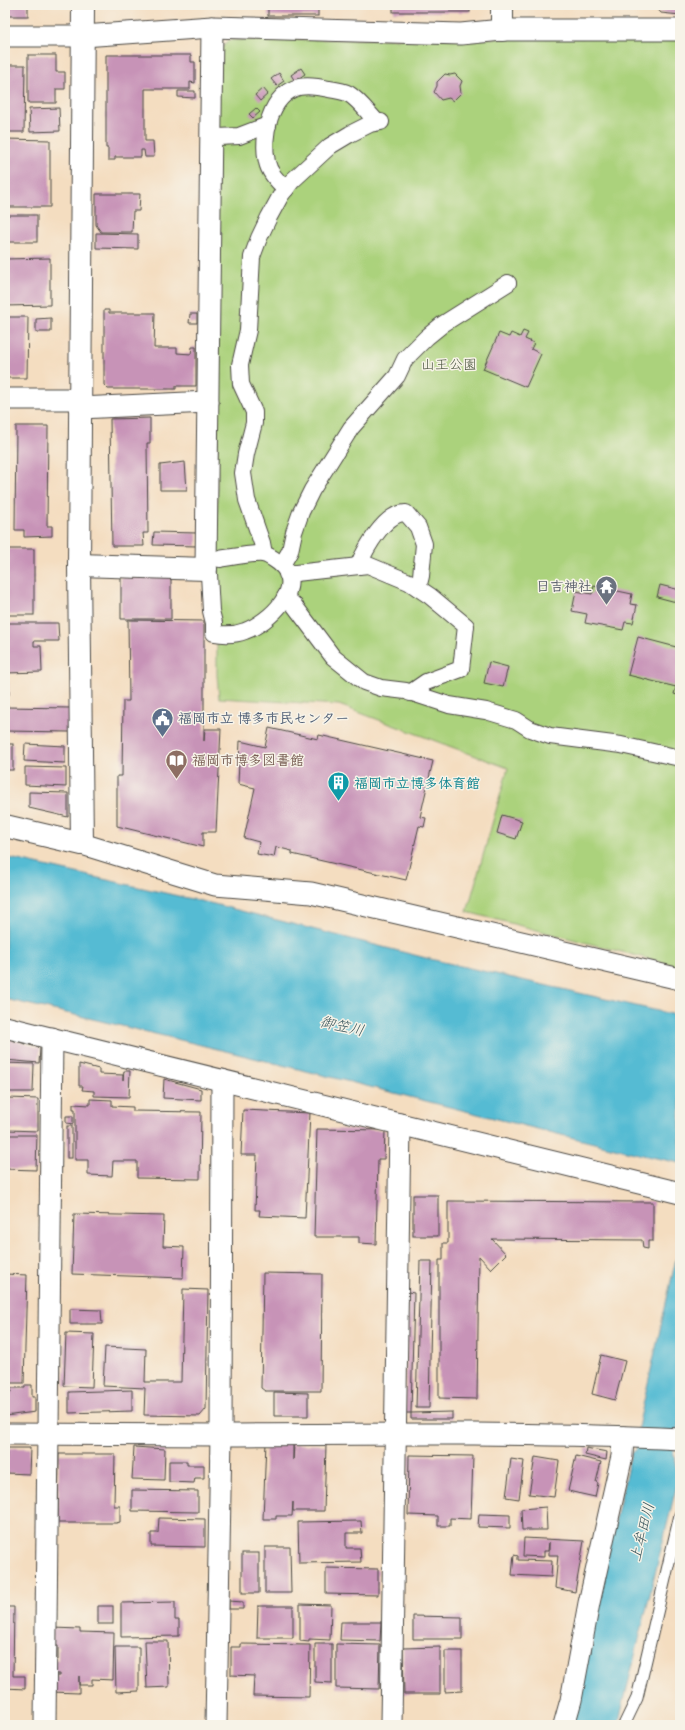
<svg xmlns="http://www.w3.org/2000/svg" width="685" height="1730" viewBox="0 0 685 1730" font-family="Dekko,'Klee One',sans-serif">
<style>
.green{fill:#abd27c;stroke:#6b7e54}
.water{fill:#55bbd3;stroke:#40737f}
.building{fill:#c793b7}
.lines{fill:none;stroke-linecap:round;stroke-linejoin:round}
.service-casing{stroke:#494641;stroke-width:13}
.pedestrian-casing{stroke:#494641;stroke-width:18}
.minor-casing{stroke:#494641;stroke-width:23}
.tertiary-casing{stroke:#494641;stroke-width:24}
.service{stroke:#fff;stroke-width:11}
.pedestrian{stroke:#fff;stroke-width:16}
.minor{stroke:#fff;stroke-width:21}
.tertiary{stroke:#fff;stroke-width:22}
.labels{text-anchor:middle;stroke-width:3;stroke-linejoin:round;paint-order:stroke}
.park-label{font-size:14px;fill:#4b553f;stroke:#f7f3e8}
.worship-label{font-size:14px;font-weight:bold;fill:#5b616d;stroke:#f7f3e8;text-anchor:end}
.service-label{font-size:14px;font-weight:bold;fill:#4e5e75;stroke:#f7f3e8;text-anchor:start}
.education-label{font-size:14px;font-weight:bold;fill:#785e54;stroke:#f7f3e8;text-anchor:start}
.culture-label{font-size:14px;font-weight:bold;fill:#0d838f;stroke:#f7f3e8;text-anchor:start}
.water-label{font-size:15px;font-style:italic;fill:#38565d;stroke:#f7f3e8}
</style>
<rect width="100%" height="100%" fill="#f7f3e8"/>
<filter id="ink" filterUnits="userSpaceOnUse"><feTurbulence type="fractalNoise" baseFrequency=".025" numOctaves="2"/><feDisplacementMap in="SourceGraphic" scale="8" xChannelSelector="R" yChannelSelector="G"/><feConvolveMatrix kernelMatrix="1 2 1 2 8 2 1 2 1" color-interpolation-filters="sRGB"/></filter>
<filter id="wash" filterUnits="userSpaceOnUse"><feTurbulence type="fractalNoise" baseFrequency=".012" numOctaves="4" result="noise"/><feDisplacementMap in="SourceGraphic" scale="16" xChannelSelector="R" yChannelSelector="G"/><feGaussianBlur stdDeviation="0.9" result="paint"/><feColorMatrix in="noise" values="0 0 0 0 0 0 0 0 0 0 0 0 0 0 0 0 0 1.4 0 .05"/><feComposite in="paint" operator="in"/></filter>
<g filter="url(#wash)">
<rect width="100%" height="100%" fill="#f4ddc0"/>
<polygon class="green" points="680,37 680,967 467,912 508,768 339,705 219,698 217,675 217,53 229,40"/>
<g class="water">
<path d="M5,857L214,904L430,959L680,1016V1163L647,1156C433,1104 220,1047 5,999Z"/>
<polygon points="680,1241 680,1416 673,1450 678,1480 618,1725 569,1725 631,1453 636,1449 639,1423"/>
</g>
<g id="blocks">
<g class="building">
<rect x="5" y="5" width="23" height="11"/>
<rect x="268" y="5" width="50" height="11"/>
<rect x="393" y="5" width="77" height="7"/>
<polygon points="654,5 680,5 680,15 661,13"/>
<polygon points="28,55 56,55 56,72 65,72 65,89 56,89 56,103 28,103"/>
<polygon points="106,55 191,55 191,62 195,62 195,83 190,82 190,89 145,89 145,141 153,141 154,157 145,157 144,150 141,150 141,157 115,157 115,160 108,160 108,148 106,148"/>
<polygon points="5,65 25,65 24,132 5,132"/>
<polygon points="301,68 305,74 295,81 291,75"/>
<polygon points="279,73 284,81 277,86 271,79"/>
<polygon points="445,74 450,75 455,74 462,81 460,86 461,93 453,101 449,98 441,100 434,92 437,86 437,82"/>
<polygon points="263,88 268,94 260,101 255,95"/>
<polygon points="178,91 195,91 195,98 178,97"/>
<polygon points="59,108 60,131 30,132 29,109"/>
<polygon points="256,108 260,112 253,118 249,114"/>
<polygon points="5,139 50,140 50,207 5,207"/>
<polygon points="96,194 140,194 139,211 133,211 132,232 101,232 96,225"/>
<rect x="5" y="215" width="32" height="27"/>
<polygon points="96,233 138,234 138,249 96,248"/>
<polygon points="50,258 50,305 5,306 5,259"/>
<polygon points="104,310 109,310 109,313 155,313 154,348 177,348 177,353 191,354 192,347 196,347 196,386 176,386 176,389 108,389 104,385"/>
<polygon points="190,314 197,314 197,323 189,323"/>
<polygon points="5,317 28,317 27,378 5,378"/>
<polygon points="51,318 51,332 36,332 36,319"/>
<polygon points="523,331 528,333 525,339 534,343 531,349 541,354 526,387 483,369 499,333 509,337 511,333 520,337"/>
<polygon points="150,418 150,443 147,443 148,533 143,533 144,546 112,546 110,419"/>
<polygon points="16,426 48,426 47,526 52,526 52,536 24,537 24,530 15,530"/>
<polygon points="185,462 187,490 160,490 160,465"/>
<polygon points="154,532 197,533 197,546 153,545"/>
<rect x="5" y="549" width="29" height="66"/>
<polygon points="171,576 171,619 121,619 121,577"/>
<polygon points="660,585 680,590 680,603 657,597"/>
<polygon points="594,586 632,594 630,604 637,605 633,623 625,622 623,630 585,623 587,614 572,611 576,591 592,594"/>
<polygon points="128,620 204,621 204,741 205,729 221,729 216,832 203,832 203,847 117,826 117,776 122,776 123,701 129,701"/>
<polygon points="5,623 58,623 59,641 34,641 34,646 41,646 42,672 5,673"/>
<polygon points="638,637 680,648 680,696 674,694 676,687 628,675"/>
<polygon points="489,662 508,667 503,687 484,683"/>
<polygon points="9,682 9,695 5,695 5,683"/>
<polygon points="5,707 70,708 70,732 5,731"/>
<polygon points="269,728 318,739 319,735 433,761 420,817 426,818 424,827 419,826 406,880 292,854 292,851 276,847 274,857 257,854 259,842 244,838 255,788 238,784 240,741 265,747"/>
<rect x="5" y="744" width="8" height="26"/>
<polygon points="25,744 65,746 65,763 24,761"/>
<polygon points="25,767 66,768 66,787 25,785"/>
<polygon points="29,792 68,793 68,817 29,808"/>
<polygon points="502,815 522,821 516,839 497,833"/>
<polygon points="5,1038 40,1048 39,1063 5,1060"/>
<polygon points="5,1063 34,1064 33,1092 5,1092"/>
<polygon points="79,1064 99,1069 99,1074 123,1075 123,1080 124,1071 130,1071 129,1097 94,1096 94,1091 82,1090 83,1086 79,1086"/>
<polygon points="164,1079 201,1089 201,1100 163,1098"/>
<polygon points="8,1098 38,1099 38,1131 8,1130"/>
<polygon points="90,1099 112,1100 112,1106 133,1107 133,1111 201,1112 200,1179 137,1178 137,1161 113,1161 112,1176 88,1175 88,1160 75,1160 75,1109 73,1109 73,1104 90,1105"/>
<polygon points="243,1110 310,1113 305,1218 259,1216 260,1210 255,1210 257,1155 241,1155"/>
<polygon points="66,1116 73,1116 73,1124 66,1123"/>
<rect x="67" y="1126" width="5" height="32"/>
<polygon points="317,1129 385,1130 384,1159 378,1159 376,1244 359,1243 359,1237 314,1237"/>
<polygon points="5,1135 37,1135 36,1170 5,1169"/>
<rect x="413" y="1195" width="25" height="41"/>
<polygon points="448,1201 653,1202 653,1241 648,1241 648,1249 643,1248 642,1240 492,1239 506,1254 491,1269 479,1256 477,1399 439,1398 439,1260 443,1260 443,1243 448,1243"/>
<polygon points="74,1214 164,1216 163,1246 184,1247 183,1278 72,1274"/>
<polygon points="420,1261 432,1261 429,1408 416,1408"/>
<polygon points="263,1273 322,1274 321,1391 265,1391 261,1388"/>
<polygon points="5,1274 27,1275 24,1383 5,1383"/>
<polygon points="183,1289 208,1290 206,1409 200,1416 144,1415 145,1388 103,1386 105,1347 146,1349 145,1382 181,1382"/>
<polygon points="408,1292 414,1293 411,1413 405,1413"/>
<polygon points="70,1309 101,1310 102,1324 70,1324"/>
<polygon points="66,1333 94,1334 92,1387 64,1386"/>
<polygon points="601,1355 625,1361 615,1400 592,1394"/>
<polygon points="25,1385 32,1385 32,1397 35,1397 35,1412 5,1416 5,1392 11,1392 11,1388 25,1388"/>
<polygon points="132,1390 132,1411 69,1413 69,1392"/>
<polygon points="274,1392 308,1393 308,1416 274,1416"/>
<polygon points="452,1412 452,1419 411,1419 411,1413"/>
<polygon points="266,1442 293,1443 293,1460 294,1444 326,1445 324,1511 293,1511 293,1502 292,1516 276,1516 276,1519 263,1519"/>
<polygon points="134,1447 165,1449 164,1480 132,1479"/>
<polygon points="7,1448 30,1448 29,1474 6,1473"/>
<polygon points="586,1448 607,1452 606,1460 585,1455"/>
<polygon points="59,1454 115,1454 114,1506 120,1506 120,1522 116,1523 58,1523"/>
<polygon points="409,1455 473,1456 471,1519 450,1518 450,1526 438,1526 438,1516 408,1515"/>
<polygon points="576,1456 601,1462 596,1482 598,1483 595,1497 568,1491"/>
<polygon points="535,1457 559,1461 554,1497 529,1494"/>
<polygon points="511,1459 524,1461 519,1499 506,1497"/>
<polygon points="169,1461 187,1461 187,1465 204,1465 204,1478 195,1478 194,1483 169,1482"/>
<polygon points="132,1490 198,1491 198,1512 132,1511"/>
<polygon points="546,1507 547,1530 522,1530 521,1509"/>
<polygon points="479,1514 510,1515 510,1528 478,1527"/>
<polygon points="159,1518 205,1519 205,1547 151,1546 151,1533 158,1533"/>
<polygon points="361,1521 362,1533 346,1533 346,1548 360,1548 361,1562 299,1563 298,1522"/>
<polygon points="524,1538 584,1541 575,1592 555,1588 558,1555 549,1555 549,1542 548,1551 544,1551 544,1557 523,1556"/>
<polygon points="265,1547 290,1547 291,1593 265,1593"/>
<rect x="242" y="1553" width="17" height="40"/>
<polygon points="514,1555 518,1556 518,1560 552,1561 551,1577 512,1575"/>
<polygon points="326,1568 378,1569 378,1595 326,1594"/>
<polygon points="229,1601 243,1602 243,1609 229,1609"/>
<polygon points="175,1602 175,1620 179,1620 179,1636 121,1637 121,1603"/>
<polygon points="300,1604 331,1605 330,1640 309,1639 309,1642 300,1641"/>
<rect x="98" y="1606" width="15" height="18"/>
<polygon points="258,1606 293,1606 293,1638 257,1638"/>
<polygon points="5,1607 14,1607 13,1676 25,1676 25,1689 5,1688"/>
<polygon points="413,1616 462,1617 462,1639 413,1639"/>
<polygon points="341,1622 381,1622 380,1641 340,1640"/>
<polygon points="52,1628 80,1629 80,1632 114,1633 113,1680 92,1679 92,1685 79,1685 79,1676 79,1693 51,1692 52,1676 60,1676 60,1674 53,1674 53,1659 58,1660 58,1646 52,1646"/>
<polygon points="145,1641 168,1641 169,1687 147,1688"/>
<polygon points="241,1644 310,1645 309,1697 253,1696 254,1676 231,1675 231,1647 241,1647"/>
<polygon points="315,1644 332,1644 332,1683 315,1682"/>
<polygon points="336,1644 380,1645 379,1689 336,1688"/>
<polygon points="115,1647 139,1647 139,1691 116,1692"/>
<polygon points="440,1647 440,1694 404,1694 403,1648"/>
<polygon points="445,1651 462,1651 462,1691 445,1692"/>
</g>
</g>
</g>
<g filter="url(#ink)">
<use href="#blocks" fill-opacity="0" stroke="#494641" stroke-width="1"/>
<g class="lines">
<defs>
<polyline id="service" points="624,1725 637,1698 680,1515"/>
<g id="pedestrian">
<polyline points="218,137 239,136 268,125"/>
<path d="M286,189C278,182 269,172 267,162C261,137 270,94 299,87C308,85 320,87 329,89C336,90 343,91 349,94C359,100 370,115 377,122"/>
<polyline points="264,554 262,543 247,500 243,473 246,454 254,423 254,412 241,384 240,365 248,330 252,257 259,238 269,217 281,195 292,181 330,146 350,134 370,124 381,122"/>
<polyline points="282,565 290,551 294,532 301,512 312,490 351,428 397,376 405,359 427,337 443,324 508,283"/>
<path d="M358,566C365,550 385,512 406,513L418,527L424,544L421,576L418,588"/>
<path d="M209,574L211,611L214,623V633C225,635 235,635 245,631C268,623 309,586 279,563C275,560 269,555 263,554C252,553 232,557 220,559"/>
<polyline points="287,574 368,565 409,582 430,596 466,626 461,669 426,682 410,693"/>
<polyline points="285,597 294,605 333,657 364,682 381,688 406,691 449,705 486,711 516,720 530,729 550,736 621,745 680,758"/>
</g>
<g id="minor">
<polyline points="5,36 83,36 212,27 461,34 502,30 680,30"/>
<polyline points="5,399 81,399"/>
<polyline points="80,408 208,402"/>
<polyline points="206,569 212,27"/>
<polyline points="82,844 215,885 311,893 680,979"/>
<polyline points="5,1027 680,1193"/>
<path d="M5,1434C77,1434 150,1435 222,1435C375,1434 528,1432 680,1439"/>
<polyline points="45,1725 52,1038"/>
<polyline points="216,1725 221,1435 222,1080"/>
<polyline points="391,1725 400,1124"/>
<polyline points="564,1725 571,1700 589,1603 622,1456 623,1437"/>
</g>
<g id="tertiary">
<polyline points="502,30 502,5"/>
<polyline points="79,565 206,569"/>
<polyline points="5,826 82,844 79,565 83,5"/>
</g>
</defs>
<use href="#service" class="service-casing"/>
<use href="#pedestrian" class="pedestrian-casing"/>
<use href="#minor" class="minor-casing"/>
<use href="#tertiary" class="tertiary-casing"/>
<use href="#service" class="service"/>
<use href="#pedestrian" class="pedestrian"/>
<use href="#minor" class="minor"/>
<use href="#tertiary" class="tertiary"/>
</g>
</g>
<defs>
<symbol id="temple-pin" viewBox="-11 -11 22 30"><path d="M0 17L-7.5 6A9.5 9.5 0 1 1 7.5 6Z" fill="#6b7280" stroke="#f7f3e8"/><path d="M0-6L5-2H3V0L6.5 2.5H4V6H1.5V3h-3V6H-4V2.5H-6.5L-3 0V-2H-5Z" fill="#fff"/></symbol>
<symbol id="civic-pin" viewBox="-11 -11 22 30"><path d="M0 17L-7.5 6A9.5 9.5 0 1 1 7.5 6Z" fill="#5c6f8a" stroke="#f7f3e8"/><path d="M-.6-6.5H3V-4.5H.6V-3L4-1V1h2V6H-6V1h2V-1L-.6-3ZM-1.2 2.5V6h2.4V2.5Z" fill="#fff"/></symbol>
<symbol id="library-pin" viewBox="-11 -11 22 30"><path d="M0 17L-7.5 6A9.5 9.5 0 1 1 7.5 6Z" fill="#8d6e63" stroke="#f7f3e8"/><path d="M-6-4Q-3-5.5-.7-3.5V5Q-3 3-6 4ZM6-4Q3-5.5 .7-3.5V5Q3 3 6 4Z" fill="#fff"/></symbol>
<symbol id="building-pin" viewBox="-11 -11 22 30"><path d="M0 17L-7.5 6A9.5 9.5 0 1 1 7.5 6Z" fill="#0f9aa8" stroke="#f7f3e8"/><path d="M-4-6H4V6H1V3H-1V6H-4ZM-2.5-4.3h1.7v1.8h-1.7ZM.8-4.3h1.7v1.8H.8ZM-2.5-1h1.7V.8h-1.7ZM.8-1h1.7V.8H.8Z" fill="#fff"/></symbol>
</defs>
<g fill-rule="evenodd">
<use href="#temple-pin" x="594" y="574" width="25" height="34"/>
<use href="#civic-pin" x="150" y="706" width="25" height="34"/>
<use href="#library-pin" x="164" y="748" width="25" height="34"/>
<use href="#building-pin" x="326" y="770" width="25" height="34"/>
</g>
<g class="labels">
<g class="park-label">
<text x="449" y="369">山王公園</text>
</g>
<g class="worship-label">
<text x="592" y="591">日吉神社</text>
</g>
<g class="service-label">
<text x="178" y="723">福岡市立 博多市民センター</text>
</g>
<g class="education-label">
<text x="192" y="765">福岡市博多図書館</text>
</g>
<g class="culture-label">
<text x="354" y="788">福岡市立博多体育館</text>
</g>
<g class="water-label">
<text transform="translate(342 1026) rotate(13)" y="5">御笠川</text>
<text transform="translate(642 1532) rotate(-76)" y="5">上牟田川</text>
</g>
</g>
<rect width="685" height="1730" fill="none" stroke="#f7f3e8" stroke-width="20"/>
</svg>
